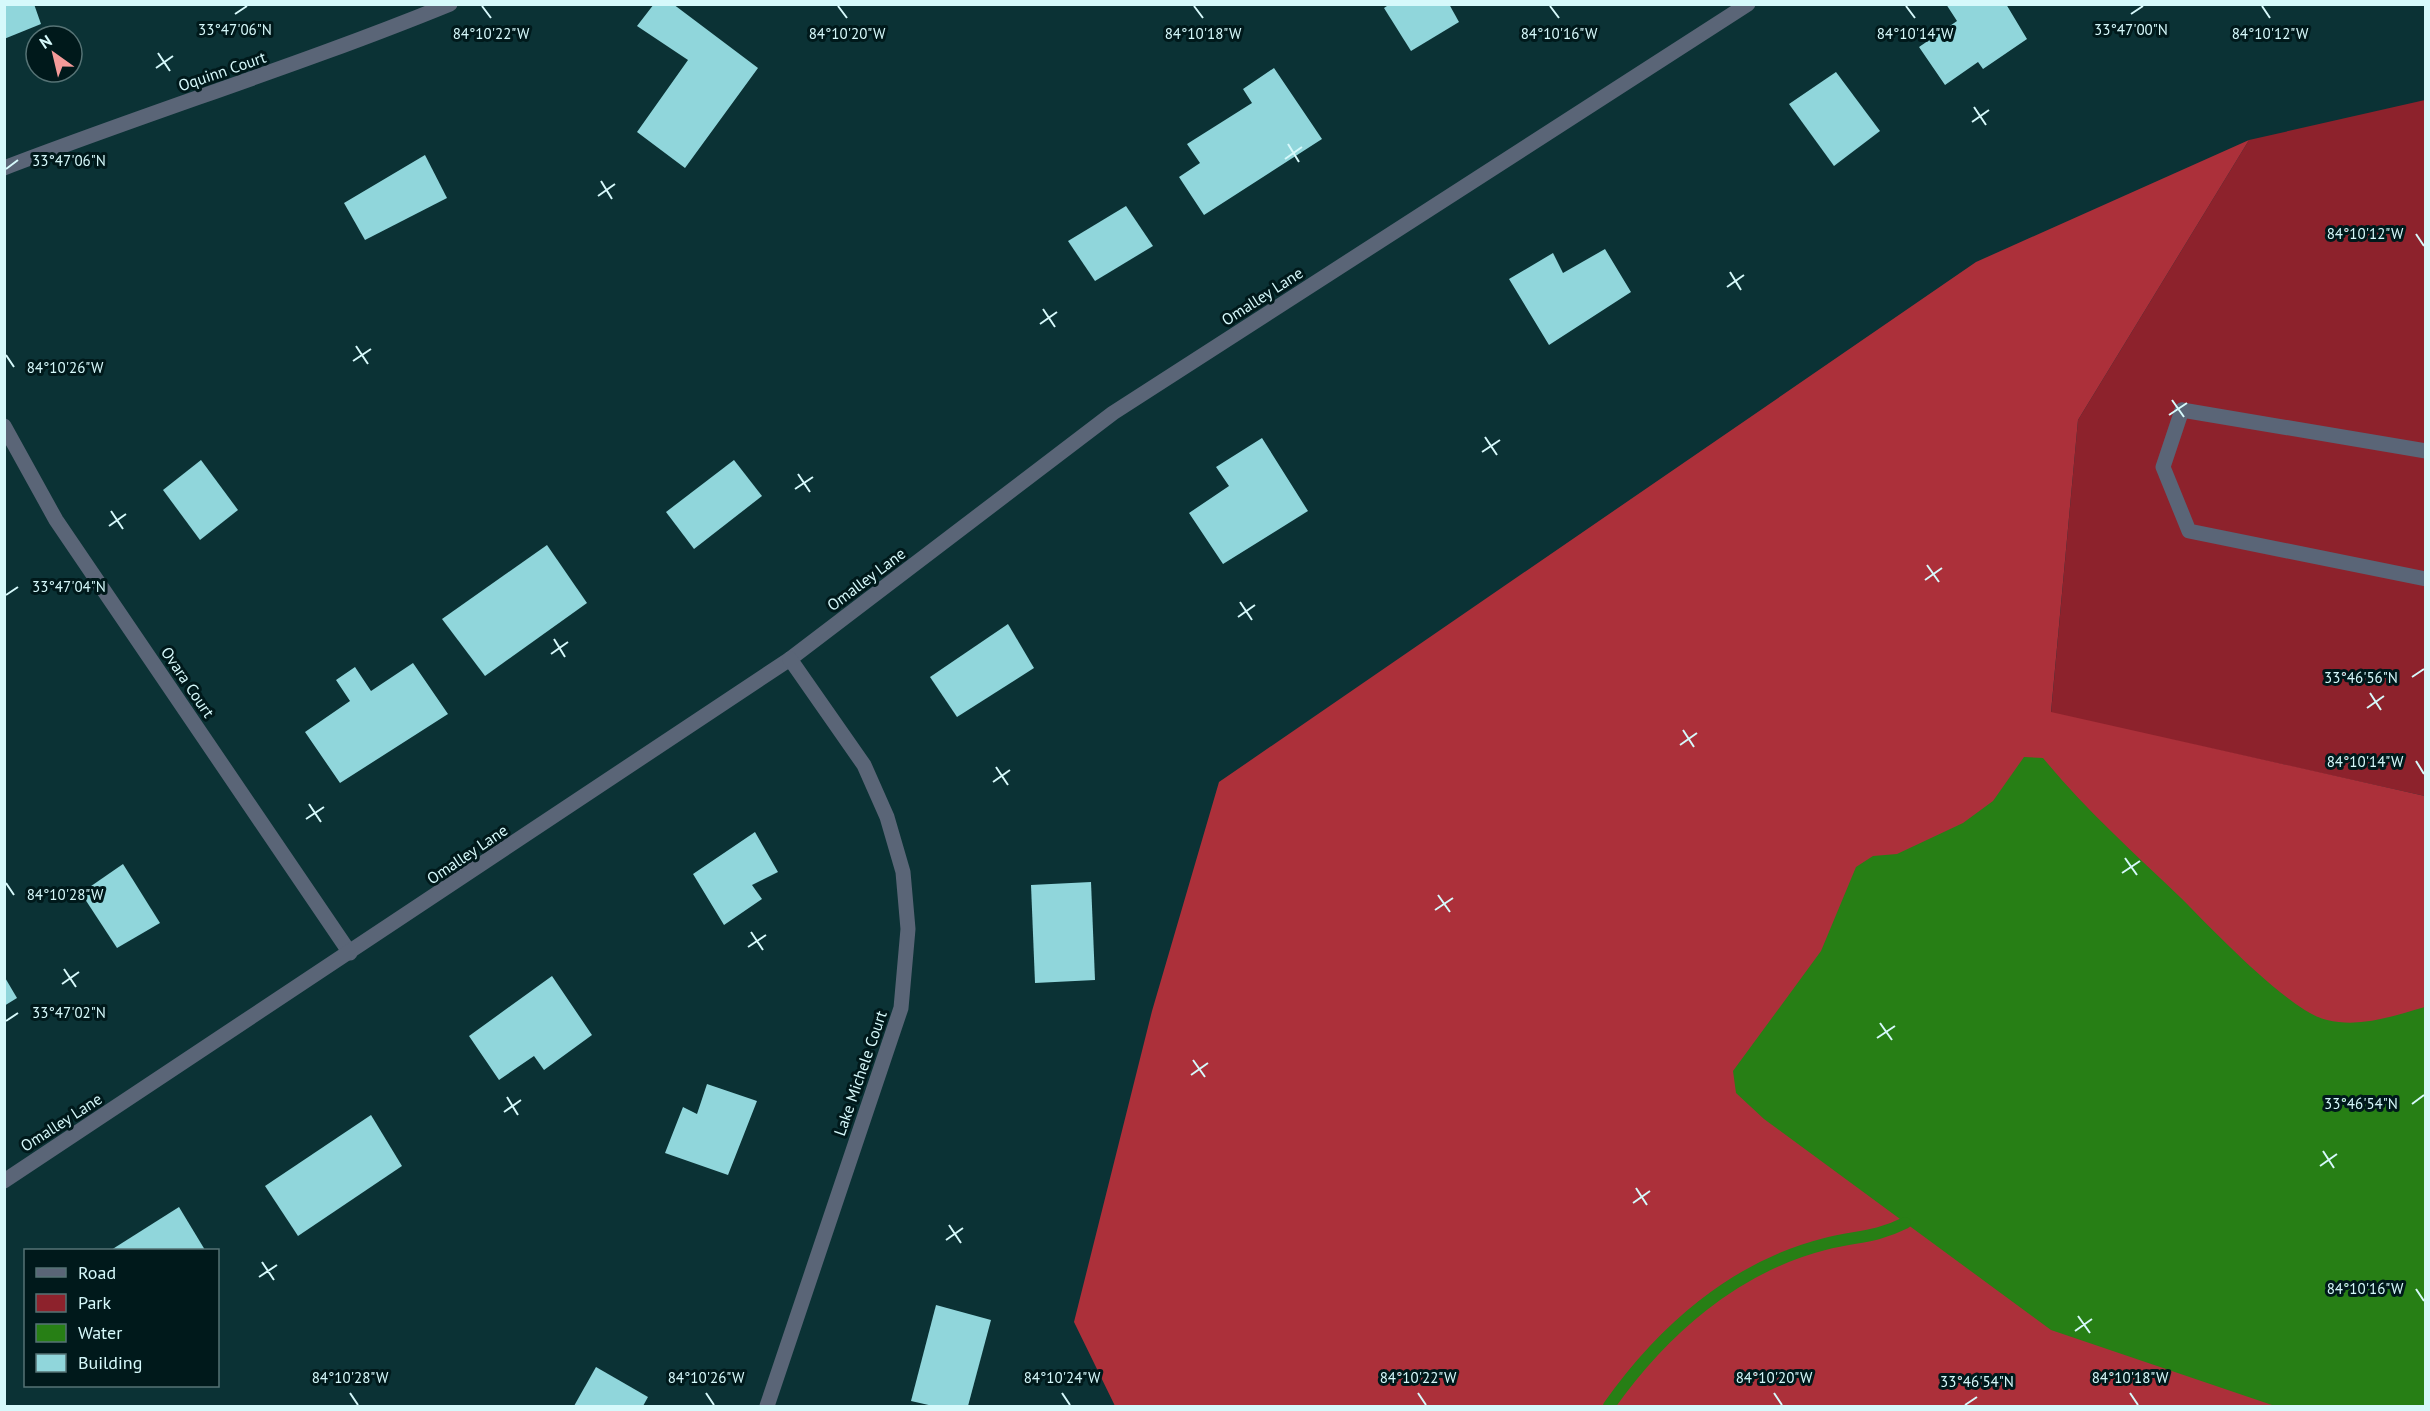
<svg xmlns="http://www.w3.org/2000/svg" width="2430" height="1411" viewBox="0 0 2430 1411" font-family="'PT Sans',sans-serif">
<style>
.green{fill:#8d222c}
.forest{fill:#ac303a}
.water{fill:#277f15}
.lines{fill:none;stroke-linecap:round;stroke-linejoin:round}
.stream{stroke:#277f15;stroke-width:12}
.building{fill:#90d6db}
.lane{stroke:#5a6577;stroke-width:15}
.street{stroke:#5a6577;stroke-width:15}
.ticks{fill:none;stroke:#d6f9fb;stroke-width:2}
.labels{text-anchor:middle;stroke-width:6;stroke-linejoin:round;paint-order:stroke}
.street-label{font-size:16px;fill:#d6f9fb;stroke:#00191b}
.ticks-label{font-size:15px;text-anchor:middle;fill:#d6f9fb;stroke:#00191b;stroke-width:6;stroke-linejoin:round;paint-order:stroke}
</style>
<rect width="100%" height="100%" fill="#0b3235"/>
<polygon class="green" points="2425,100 2425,796 2051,713 2078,420 2249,140"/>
<polygon class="forest" points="2249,140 2078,420 2051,712 2425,796 2425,1406 1115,1406 1074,1322 1152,1011 1219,782 1976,262"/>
<path class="water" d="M2024,757L2043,758C2085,809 2134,853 2181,898C2211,928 2290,1012 2327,1020C2361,1028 2393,1016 2425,1007V1406H2275L2051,1330L1764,1119L1736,1093L1733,1071L1821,951L1856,867L1873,856L1897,854L1963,823L1993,801Z"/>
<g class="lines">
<path class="stream" d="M1609,1406C1662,1331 1734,1267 1825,1244C1856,1236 1875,1238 1905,1223"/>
</g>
<g class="building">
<polygon points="4,4 34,4 41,24 4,39"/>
<polygon points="654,4 673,4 758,68 685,168 637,132 688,60 637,26"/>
<polygon points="1390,4 1449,4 1459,22 1411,51 1384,8"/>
<polygon points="1946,4 2006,4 2027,39 1983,69 1978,62 1945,85 1919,47 1957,21"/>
<polygon points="1274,68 1322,139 1204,215 1179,177 1200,163 1187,144 1252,103 1243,89"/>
<polygon points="1836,72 1880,131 1834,166 1789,104"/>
<polygon points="425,155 447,198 365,240 344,203"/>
<polygon points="1126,206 1153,246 1095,281 1068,241"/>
<polygon points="1605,249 1631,292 1549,345 1509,279 1553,253 1563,273"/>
<polygon points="1262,438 1308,511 1223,564 1189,513 1229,486 1216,467"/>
<polygon points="201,460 238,510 200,540 163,490"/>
<polygon points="734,460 762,496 694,549 666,512"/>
<polygon points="547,545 587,603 485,676 442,619"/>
<polygon points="1008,624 1034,668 957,717 930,677"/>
<polygon points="413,663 448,714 340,783 305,732 350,701 336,680 355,667 371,691"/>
<polygon points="755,832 778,872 752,885 762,899 724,925 693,874"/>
<polygon points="123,864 160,923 117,948 81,893"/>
<polygon points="1091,882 1095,980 1035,983 1031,885"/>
<polygon points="4,976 17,998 4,1006"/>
<polygon points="552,976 592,1035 544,1070 534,1056 499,1080 469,1036"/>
<polygon points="707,1084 757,1101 728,1175 665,1153 683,1107 697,1114"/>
<polygon points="371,1115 402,1166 298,1236 265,1186"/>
<polygon points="179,1207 205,1250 111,1250"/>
<polygon points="936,1305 991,1320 968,1406 933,1406 911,1401"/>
<polygon points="596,1367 648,1397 643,1406 574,1406"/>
</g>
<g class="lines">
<polyline class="lane" points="2182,410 2426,451"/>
<g class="street">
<path d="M4,168C152,111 303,64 450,4"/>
<polyline points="2182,410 2163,467 2189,531 2426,579"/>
<polyline points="4,426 56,520 350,953"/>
<polyline points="4,1181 790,659 1113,413 1748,4"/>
<polyline points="767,1406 901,1008 908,929 903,872 887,817 864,765 790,659"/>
</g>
</g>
<path class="ticks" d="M482,6L491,18M838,6L847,18M1194,6L1203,18M1550,6L1559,18M1906,6L1915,18M2262,6L2270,18M235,14L247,6M2131,14L2143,6M158,53L170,71M156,68L173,56M1974,107L1986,125M1972,122L1989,110M1288,144L1299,162M1285,159L1302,147M6,169L18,160M601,181L612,199M598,196L615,184M2416,234L2424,246M1730,272L1741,290M1727,287L1744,275M1043,309L1055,327M1040,324L1057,312M356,346L368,364M6,355L14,367M353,361L371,349M2172,400L2184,417M2169,415L2187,403M1485,437L1497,455M1482,452L1500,440M798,474L810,492M795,489L813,477M111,511L123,529M109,526L126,514M1927,565L1939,582M1925,580L1942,568M6,595L18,587M1240,602L1252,620M1238,617L1255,605M554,639L565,657M551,654L568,642M2412,677L2424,669M2370,693L2381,710M2367,708L2384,696M1683,730L1694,747M1680,745L1697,733M2416,761L2424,774M996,767L1008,785M993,782L1010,770M309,804L321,822M306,819L324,807M2125,858L2137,875M2122,873L2140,861M6,883L14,895M1438,895L1450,912M1435,910L1453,898M751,932L763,950M748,947L766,935M64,969L76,987M62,984L79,972M6,1021L18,1013M1880,1023L1892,1040M1877,1038L1895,1026M1193,1060L1205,1077M1191,1075L1208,1063M507,1097L518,1115M2412,1104L2424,1095M504,1112L521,1100M2323,1151L2334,1168M2320,1166L2337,1154M1636,1188L1647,1205M1633,1203L1650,1191M949,1225L961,1243M946,1240L963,1228M262,1262L274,1280M259,1277L277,1265M2416,1289L2424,1301M2078,1316L2090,1333M2075,1331L2092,1319M350,1393L358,1405M706,1393L714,1405M1062,1393L1070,1405M1418,1393L1426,1405M1774,1393L1782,1405M2130,1393L2138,1405M1965,1405L1977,1397"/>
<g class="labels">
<g class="street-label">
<text transform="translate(222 71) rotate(-19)" y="6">Oquinn Court</text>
<text transform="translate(1262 296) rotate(-33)" y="6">Omalley Lane</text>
<text transform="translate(866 579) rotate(-37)" y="6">Omalley Lane</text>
<text transform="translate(188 682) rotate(56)" y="6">Ovara Court</text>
<text transform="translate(467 854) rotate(-34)" y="6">Omalley Lane</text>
<text transform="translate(860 1073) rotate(-71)" y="6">Lake Michele Court</text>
<text transform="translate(61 1122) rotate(-33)" y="6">Omalley Lane</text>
</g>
</g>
<g class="ticks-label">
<text x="235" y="35">33°47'06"N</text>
<text x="2131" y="35">33°47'00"N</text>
<text x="491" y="39">84°10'22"W</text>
<text x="847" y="39">84°10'20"W</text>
<text x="1203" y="39">84°10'18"W</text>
<text x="1559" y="39">84°10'16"W</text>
<text x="1915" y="39">84°10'14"W</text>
<text x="2270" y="39">84°10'12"W</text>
<text x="69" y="166">33°47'06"N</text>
<text x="2365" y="239">84°10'12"W</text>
<text x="65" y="373">84°10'26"W</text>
<text x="69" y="592">33°47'04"N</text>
<text x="2361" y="683">33°46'56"N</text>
<text x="2365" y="767">84°10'14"W</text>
<text x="65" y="900">84°10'28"W</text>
<text x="69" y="1018">33°47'02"N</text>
<text x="2361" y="1109">33°46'54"N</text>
<text x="2365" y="1294">84°10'16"W</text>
<text x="350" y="1383">84°10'28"W</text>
<text x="706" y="1383">84°10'26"W</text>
<text x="1062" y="1383">84°10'24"W</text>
<text x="1418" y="1383">84°10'22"W</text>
<text x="1774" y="1383">84°10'20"W</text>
<text x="2130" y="1383">84°10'18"W</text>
<text x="1977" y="1387">33°46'54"N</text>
</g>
<rect width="2430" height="1411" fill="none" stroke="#d6f9fb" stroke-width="12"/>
<rect x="24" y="1249" width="195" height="138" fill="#00191b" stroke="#567375" stroke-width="1.5"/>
<rect x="36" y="1268" width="30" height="9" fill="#5a6577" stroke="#567375" stroke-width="1.5"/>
<text x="78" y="1279" font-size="18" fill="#d6f9fb">Road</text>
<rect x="36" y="1294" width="30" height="18" fill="#8d222c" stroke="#567375" stroke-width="1.5"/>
<text x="78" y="1309" font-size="18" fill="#d6f9fb">Park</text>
<rect x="36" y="1324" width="30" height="18" fill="#277f15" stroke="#567375" stroke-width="1.5"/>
<text x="78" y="1339" font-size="18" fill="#d6f9fb">Water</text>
<rect x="36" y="1354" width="30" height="18" fill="#90d6db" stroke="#567375" stroke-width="1.5"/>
<text x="78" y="1369" font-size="18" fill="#d6f9fb">Building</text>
<g transform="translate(54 54) rotate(326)"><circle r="28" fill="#00191b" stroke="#567375" stroke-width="1.5"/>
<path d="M0-4.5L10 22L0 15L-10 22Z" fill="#f59b9a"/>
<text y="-9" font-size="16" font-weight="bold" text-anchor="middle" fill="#d6f9fb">N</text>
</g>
</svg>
